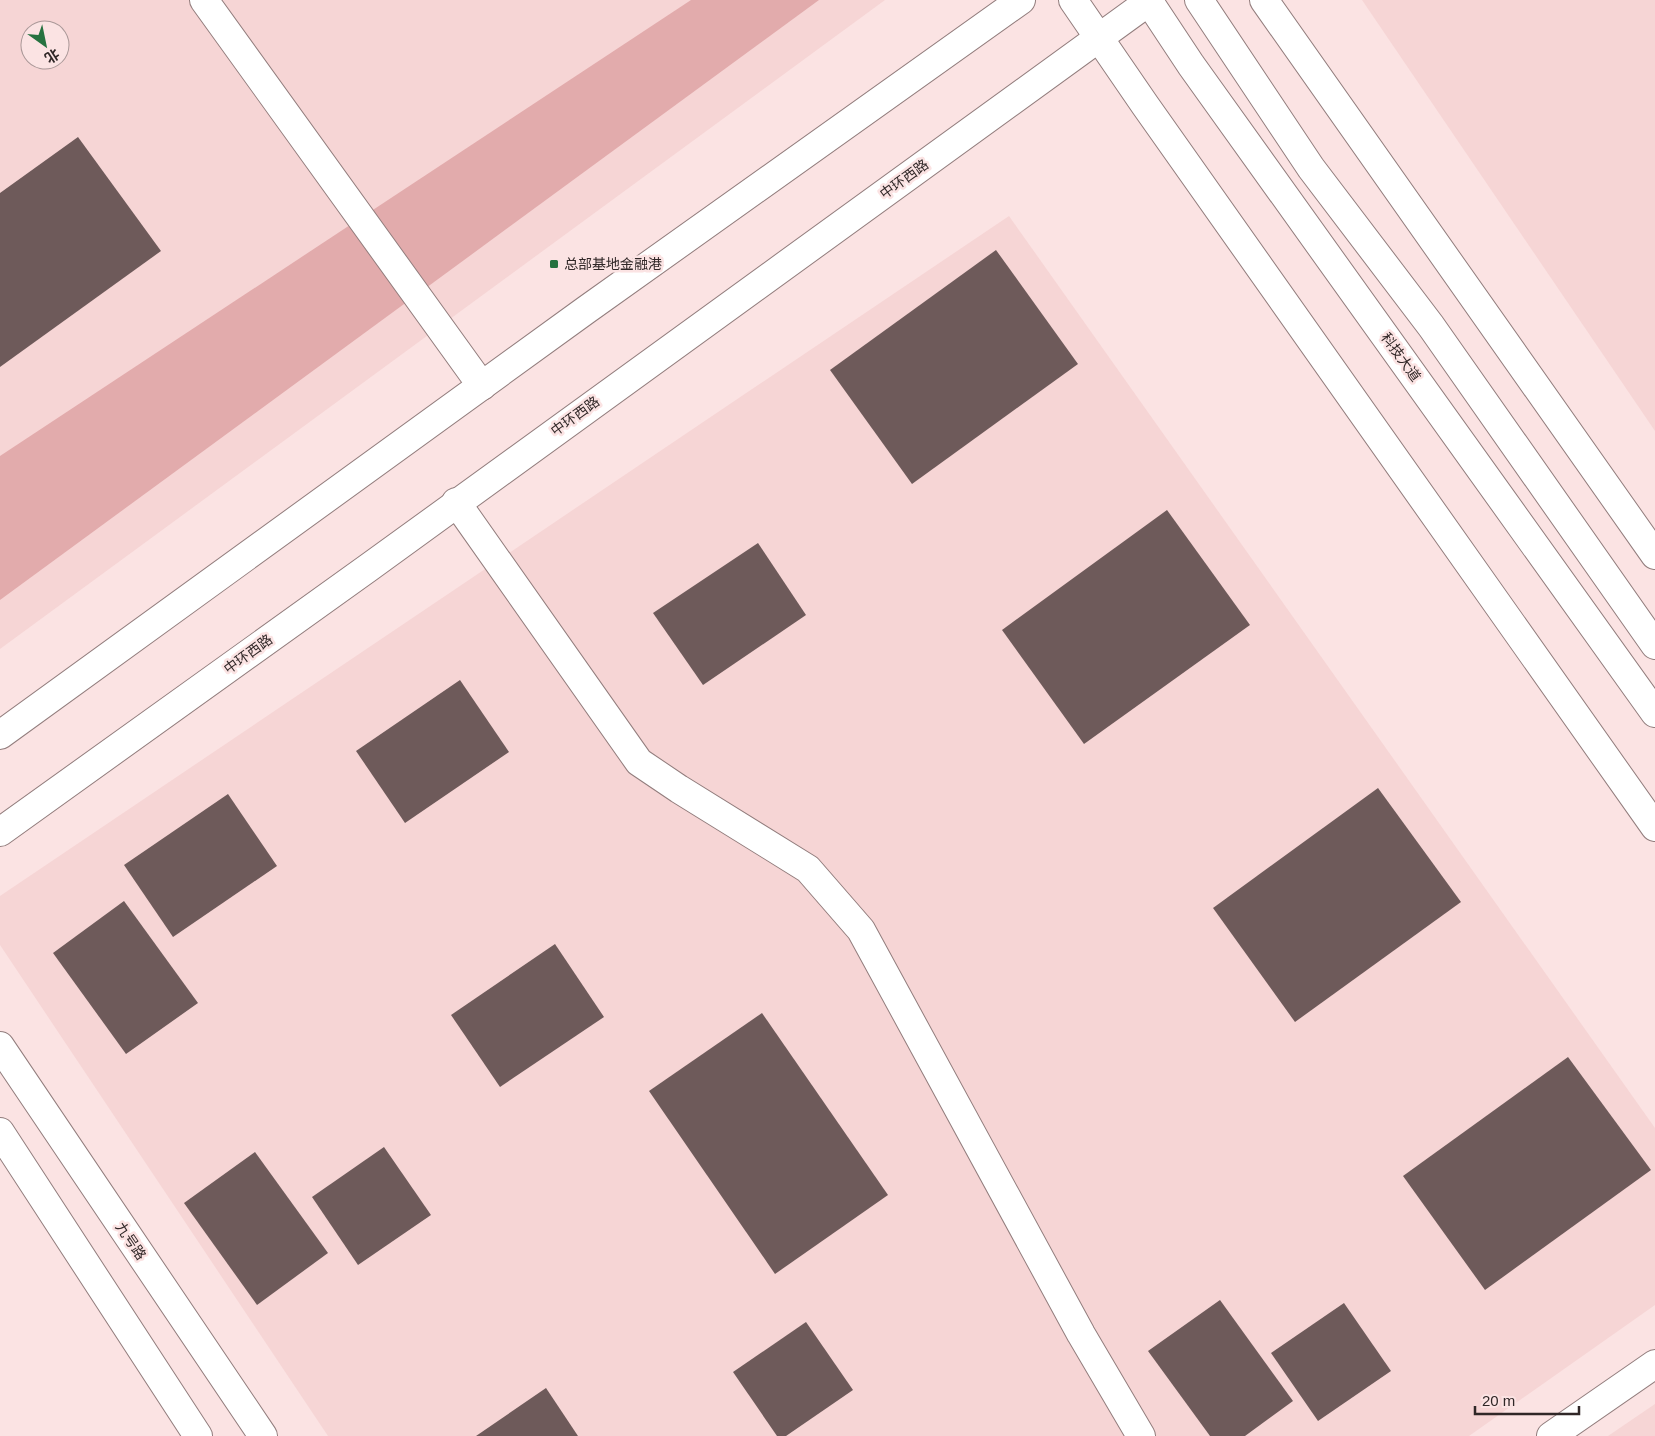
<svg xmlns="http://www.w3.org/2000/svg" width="1655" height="1436" viewBox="0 0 1655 1436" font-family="Arial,'Noto Sans SC',sans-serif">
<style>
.built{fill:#f6d5d5;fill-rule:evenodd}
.green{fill:#e2abac}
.building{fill:#6e5a5a}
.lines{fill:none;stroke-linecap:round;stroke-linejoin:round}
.street-casing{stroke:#927d7d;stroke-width:30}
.secondary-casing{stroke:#927d7d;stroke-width:30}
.street{stroke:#fff;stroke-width:28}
.secondary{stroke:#fff;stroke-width:28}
.poi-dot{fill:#267240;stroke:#fbe3e3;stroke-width:2}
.labels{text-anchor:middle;stroke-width:5;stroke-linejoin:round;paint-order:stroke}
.street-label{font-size:14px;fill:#302727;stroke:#fbe3e3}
.poi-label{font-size:14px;fill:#302727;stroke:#fbe3e3;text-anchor:start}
</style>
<rect width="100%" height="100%" fill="#fbe3e3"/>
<g class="built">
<path d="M0,0H885L0,649ZM30,30H60V60H30Z"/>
<polygon points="1362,0 1655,0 1655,431"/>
<polygon points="1009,216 1655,1128 1655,1305 1469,1436 328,1436 0,945 0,896"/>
<polygon points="1655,1404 1655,1436 1608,1436"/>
</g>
<polygon class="green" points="691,0 819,0 0,600 0,456"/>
<g class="building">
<polygon points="78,137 161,251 0,367 0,193"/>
<polygon points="996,250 1078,364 912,484 830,370"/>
<polygon points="1167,510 1250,625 1084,744 1002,630"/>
<polygon points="758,543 806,615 703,685 653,613"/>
<polygon points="460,680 509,752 405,823 356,751"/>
<polygon points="1378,788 1461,902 1295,1022 1213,908"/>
<polygon points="228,794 277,866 173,937 124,865"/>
<polygon points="124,901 198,1003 126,1054 53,953"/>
<polygon points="555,944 604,1017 500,1087 451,1015"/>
<polygon points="762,1013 888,1195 775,1274 649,1091"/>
<polygon points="1568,1057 1651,1170 1485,1290 1403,1176"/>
<polygon points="384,1147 431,1215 358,1265 312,1197"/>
<polygon points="255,1152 328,1253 257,1305 184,1203"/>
<polygon points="1220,1300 1293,1401 1245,1436 1210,1436 1148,1351"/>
<polygon points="1344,1303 1391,1371 1318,1421 1271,1353"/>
<polygon points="806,1322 853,1390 786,1436 777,1436 733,1372"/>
<polygon points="546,1388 578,1436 476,1436"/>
</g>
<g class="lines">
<defs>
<g id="street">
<polyline points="204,0 482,386"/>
<polyline points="1073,0 1145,105 1655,827"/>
<polyline points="1264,0 1655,555"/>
<polyline points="456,502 639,762 679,789 808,869 861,930 1081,1334 1141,1436"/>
</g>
<g id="secondary">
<polyline points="1148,0 1191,65 1655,713"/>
<polyline points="1199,0 1311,168 1431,326 1655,645"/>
<polyline points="0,735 586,310 1021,0"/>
<polyline points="0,832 368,568 1151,0"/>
<polyline points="0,1046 263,1436"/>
<polyline points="0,1132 198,1436"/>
<polyline points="1551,1436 1655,1364"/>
</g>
</defs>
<use href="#street" class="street-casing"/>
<use href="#secondary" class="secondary-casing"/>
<use href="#street" class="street"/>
<use href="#secondary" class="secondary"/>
</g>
<rect class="poi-dot" x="549" y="259" width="10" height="10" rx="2.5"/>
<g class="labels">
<g class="street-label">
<text transform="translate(904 179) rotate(-36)" y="5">中环西路</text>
<text transform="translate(1401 357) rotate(54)" y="5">科技大道</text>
<text transform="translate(575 416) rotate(-36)" y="5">中环西路</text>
<text transform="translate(248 654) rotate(-36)" y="5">中环西路</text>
<text transform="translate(131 1241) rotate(56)" y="5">九号路</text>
</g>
<g class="poi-label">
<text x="564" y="269">总部基地金融港</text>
</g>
</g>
<g transform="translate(45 45) rotate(147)"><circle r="24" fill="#fbe3e3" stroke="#aa9898"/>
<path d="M0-4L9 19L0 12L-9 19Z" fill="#267240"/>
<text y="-8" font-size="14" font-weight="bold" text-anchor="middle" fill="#302727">北</text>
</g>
<path d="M1475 1406v8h104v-8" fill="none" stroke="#302727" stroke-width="2.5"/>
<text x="1482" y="1406" font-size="15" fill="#302727" stroke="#fbe3e3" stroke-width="4" paint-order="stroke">20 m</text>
</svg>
